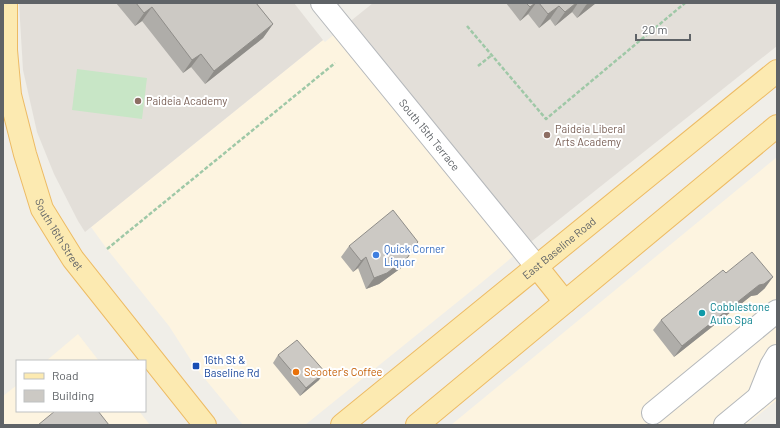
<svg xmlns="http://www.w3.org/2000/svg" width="780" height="428" viewBox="0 0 780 428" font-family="Barlow,sans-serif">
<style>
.commercial{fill:#fdf4e0}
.education{fill:#e3dfd9}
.grass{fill:#c8e6c6}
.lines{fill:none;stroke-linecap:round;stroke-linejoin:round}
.minor-casing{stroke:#b5b8bb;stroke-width:24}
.major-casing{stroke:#edbb64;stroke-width:24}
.path{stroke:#9fc8a7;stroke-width:2.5;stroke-dasharray:4 2;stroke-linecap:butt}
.minor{stroke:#fff;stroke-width:22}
.major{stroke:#fceab1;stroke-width:22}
.wall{fill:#afada9}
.shaded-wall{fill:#8f8d89}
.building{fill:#ccc9c4;stroke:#8f8d89}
.education-dot{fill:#8d6e63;stroke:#fff;stroke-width:1.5}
.shop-dot{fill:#3f7fe0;stroke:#fff;stroke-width:1.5}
.culture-dot{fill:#0f9aa8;stroke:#fff;stroke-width:1.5}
.transit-dot{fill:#1a4fb4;stroke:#fff;stroke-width:1.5}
.food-dot{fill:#e8710a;stroke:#fff;stroke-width:1.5}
.labels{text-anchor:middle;stroke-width:4;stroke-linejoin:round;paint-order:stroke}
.education-label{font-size:11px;fill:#785e54;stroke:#fff;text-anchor:start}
.street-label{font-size:11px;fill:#5f6367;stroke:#fff}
.shop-label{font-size:11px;fill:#366cbe;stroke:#fff;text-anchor:start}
.culture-label{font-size:11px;fill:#0d838f;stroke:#fff;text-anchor:start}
.transit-label{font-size:11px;fill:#164399;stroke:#fff;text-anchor:start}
.food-label{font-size:11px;fill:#c56008;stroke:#fff;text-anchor:start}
</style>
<rect width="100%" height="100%" fill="#f0eee8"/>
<g class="commercial">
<polygon points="342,28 522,249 481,283 305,425 243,425 196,368 169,326 107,249 91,227 323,40 325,42"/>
<polygon points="777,157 777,400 746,425 451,425"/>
<polygon points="78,334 99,361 46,361"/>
<polygon points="17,385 17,411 139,411 150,425 3,425 3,396"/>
</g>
<g class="education">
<polygon points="19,3 294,3 323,40 85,232 78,221 54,174 37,132 23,70"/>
<polygon points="373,3 777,3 777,46 522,249 342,28"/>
</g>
<polygon class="grass" points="77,69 147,78 142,119 72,110"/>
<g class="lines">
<defs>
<g id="minor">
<path id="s1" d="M322,3L537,267"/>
<polyline points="759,396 771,366 777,356"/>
<polyline points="653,413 777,311"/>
<polyline points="725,425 777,382"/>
</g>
<g id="major">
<path id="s2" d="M6,3V50L10,95L25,154L42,209L73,259L205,425"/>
<polyline points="537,267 565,302"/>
<path id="s3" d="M342,425L777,71"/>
<polyline points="417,425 777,126"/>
</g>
</defs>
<use href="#minor" class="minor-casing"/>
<use href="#major" class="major-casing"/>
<g class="path">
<polyline points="467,26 546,119 685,3"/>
<polyline points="478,66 492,55"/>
<polyline points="107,249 335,63"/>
</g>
<use href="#minor" class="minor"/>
<use href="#major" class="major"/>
</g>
<g class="wall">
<polygon points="116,3 256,3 273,24 263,38 205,84 191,67 183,73 142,21 135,26"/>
<polygon points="506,3 596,3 577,18 572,12 555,26 550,19 539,28 528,14 520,21"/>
<polygon points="349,246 411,253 401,268 379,284 366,289 358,268 353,272 341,257"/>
<polygon points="726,273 765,288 757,295 751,296 674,357 653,330 661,320"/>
<polygon points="278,355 319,380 300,396 273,363"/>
</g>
<g class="shaded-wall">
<polygon points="535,3 536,3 528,14 520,21 530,7"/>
<polygon points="576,3 578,3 572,12 555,26 565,12"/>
<polygon points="588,3 596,3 577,18 586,5"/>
<polygon points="559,6 550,19 539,28 548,14"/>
<polygon points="152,7 142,21 135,26 144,13"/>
<polygon points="273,24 263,38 205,84 214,71"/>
<polygon points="201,54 191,67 183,73 192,60"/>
<polygon points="418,242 411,253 405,258 413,247"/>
<polygon points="366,257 358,268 353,272 361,261"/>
<polygon points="408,257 401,268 379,284 366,289 374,278"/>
<polygon points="773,277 765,288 757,295 751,296 674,357 682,346 759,285"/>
<polygon points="325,372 319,380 300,396 306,388"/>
</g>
<g class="building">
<polygon points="136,3 256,3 273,24 214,71 201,54 192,60 152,7 144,13"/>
<polygon points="526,3 535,3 530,7"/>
<polygon points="539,3 576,3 565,12 559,6 548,14"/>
<polygon points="393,210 418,242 413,247 408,257 387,273 374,278 366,257 361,261 349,246"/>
<polygon points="752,252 773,277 764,284 759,285 682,346 661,320 723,270 726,273"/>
<polygon points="297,340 325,372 306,388 278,355"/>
<polygon points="55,411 98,411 109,425 38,425"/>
</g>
<g class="education-dot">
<circle cx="138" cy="101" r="4"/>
<circle cx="547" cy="135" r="4"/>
</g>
<circle class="shop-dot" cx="376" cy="255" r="4"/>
<circle class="culture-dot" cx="702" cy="313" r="4"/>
<rect class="transit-dot" x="192" y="362" width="8" height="8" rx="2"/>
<circle class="food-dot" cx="296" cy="372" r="4"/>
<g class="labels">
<g class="education-label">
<text x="146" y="105">Paideia Academy</text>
<text x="555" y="133">Paideia Liberal<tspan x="555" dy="13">Arts Academy</tspan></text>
</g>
<g class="street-label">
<text dy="4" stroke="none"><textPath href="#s1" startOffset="170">South 15th Terrace</textPath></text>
<text dy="4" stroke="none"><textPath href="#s2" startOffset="241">South 16th Street</textPath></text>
<text dy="4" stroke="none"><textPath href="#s3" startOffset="280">East Baseline Road</textPath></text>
</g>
<g class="shop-label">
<text x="384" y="253">Quick Corner<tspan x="384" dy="13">Liquor</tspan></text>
</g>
<g class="culture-label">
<text x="710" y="311">Cobblestone<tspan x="710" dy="13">Auto Spa</tspan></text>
</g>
<g class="transit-label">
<text x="204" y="364">16th St &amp;<tspan x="204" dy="13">Baseline Rd</tspan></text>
</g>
<g class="food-label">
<text x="304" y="376">Scooter's Coffee</text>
</g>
</g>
<rect width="780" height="428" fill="none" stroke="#5f6367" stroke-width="8"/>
<rect x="16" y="360" width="130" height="52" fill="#ffffff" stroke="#bfc1c2"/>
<rect x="24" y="373" width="20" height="6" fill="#fceab1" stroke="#bfc1c2"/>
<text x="52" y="380" font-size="12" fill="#5f6367">Road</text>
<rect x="24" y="390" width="20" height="12" fill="#ccc9c4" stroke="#bfc1c2"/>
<text x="52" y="400" font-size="12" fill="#5f6367">Building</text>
<path d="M636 34v6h54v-6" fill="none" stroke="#5f6367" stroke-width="2"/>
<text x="642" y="34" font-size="12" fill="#5f6367" stroke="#ffffff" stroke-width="3" paint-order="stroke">20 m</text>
</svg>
